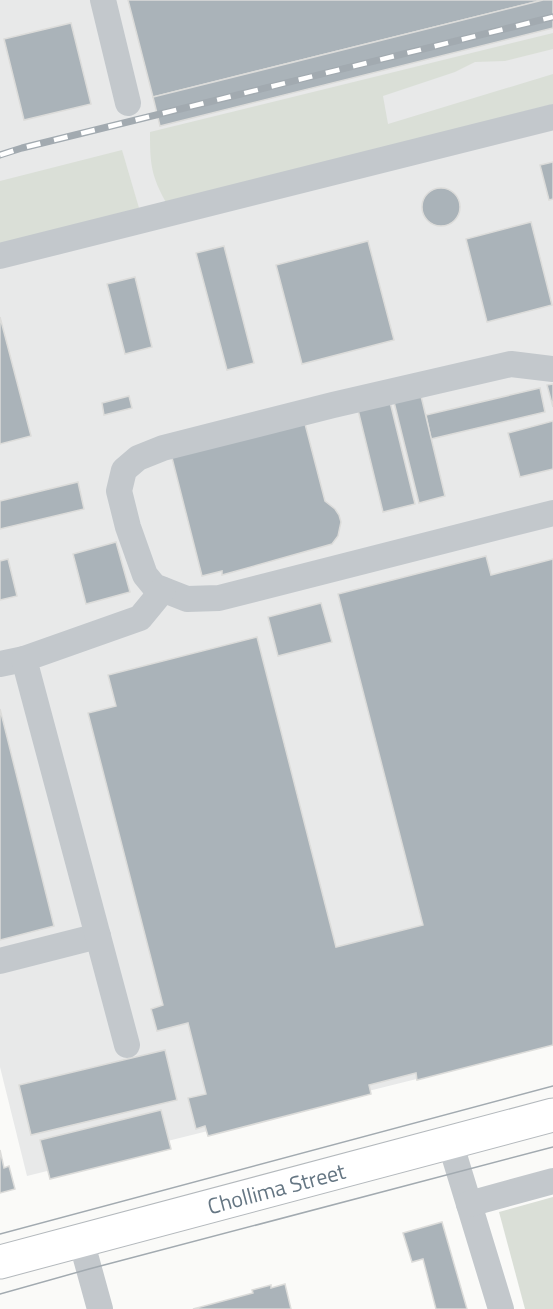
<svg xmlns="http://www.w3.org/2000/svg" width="553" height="1309" viewBox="0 0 553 1309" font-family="'Titillium Web',sans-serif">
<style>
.built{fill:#e8e9e9}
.green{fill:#dadfd7}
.building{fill:#aab3b9;stroke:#dcdcda;stroke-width:1.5}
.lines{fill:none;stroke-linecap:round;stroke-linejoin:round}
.highway-casing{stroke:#b4b9bd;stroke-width:35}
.minor{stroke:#c3c8cc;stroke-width:26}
.highway{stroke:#fff;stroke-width:33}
.tram{stroke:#a2aab0;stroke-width:1.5}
.rail-casing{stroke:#a2aab0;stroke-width:7}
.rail{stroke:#fff;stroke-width:4.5;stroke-dasharray:14;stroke-linecap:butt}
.labels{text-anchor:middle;stroke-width:6;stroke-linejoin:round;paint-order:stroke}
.street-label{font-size:22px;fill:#657683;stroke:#fff}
</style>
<rect width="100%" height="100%" fill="#fafaf8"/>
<polygon class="built" points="0,0 553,0 553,1045 27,1176 0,1067"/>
<g class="green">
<path d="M553,33V49L505,61L475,62L455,72L383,96L388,124L553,74V104L167,204C151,176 150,164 150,132Z"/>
<polygon points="122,150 139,208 0,245 0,181"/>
<polygon points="553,1197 553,1309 525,1309 499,1212"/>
</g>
<g class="building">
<polygon points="128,0 543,0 153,97"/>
<polygon points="543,0 553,0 553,28 160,126 153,97"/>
<polygon points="71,23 91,104 24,120 4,39"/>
<polygon points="553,162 553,199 549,200 540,165"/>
<circle cx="441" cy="207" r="19"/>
<polygon points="531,222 552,305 487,322 466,239"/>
<polygon points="368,241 394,340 302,364 276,265"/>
<polygon points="224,246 254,363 227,370 196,253"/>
<polygon points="135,277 152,347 125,354 107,284"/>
<polygon points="0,317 31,436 0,444"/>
<polygon points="553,384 553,407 547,385"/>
<polygon points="540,388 545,412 431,439 426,415"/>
<polygon points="129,396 132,408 104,415 102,403"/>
<polygon points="421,396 445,496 419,503 394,402"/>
<polygon points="390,402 415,504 383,512 358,410"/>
<polygon points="304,420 325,501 335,509 339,515 341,522 338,536 332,544 222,575 222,571 202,576 171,454"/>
<polygon points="553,421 553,469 520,477 508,433"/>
<polygon points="78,482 84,509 0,529 0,501"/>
<polygon points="116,542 130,592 86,604 73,554"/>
<polygon points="486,556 491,575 553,559 553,1045 417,1080 416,1073 369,1085 371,1094 208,1136 205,1126 196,1129 188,1098 206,1094 188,1023 157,1031 151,1009 163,1005 88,713 116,706 108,675 257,637 336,947 423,925 338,594"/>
<polygon points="8,559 17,596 0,600 0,561"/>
<polygon points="321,603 332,642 278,656 268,617"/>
<polygon points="0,709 54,926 0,940"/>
<polygon points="165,1050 177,1100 31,1135 19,1085"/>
<polygon points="161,1110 171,1149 50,1179 40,1140"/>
<polygon points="0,1150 4,1168 9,1166 15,1189 0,1193"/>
<polygon points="442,1222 467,1309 436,1309 423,1259 412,1262 403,1233"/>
<polygon points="285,1284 291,1309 193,1309 253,1293 252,1290 271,1285 271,1288"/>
</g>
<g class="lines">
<defs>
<g id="highway">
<path id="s1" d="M0,1262L553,1115"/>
</g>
</defs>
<use href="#highway" class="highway-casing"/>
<g class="minor">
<polyline points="103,0 128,103"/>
<polyline points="0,256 553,117"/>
<polyline points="553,369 511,364 333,405 163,448 138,458 124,470 119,491 128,527 145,575 154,586 187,599 219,598 553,513"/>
<polyline points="0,664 24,659"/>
<polyline points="0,961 98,936"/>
<polyline points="127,1045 24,659 140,618 163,590"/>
<polyline points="450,1142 501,1309"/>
<polyline points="469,1204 553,1181"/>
<polyline points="81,1240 100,1309"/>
</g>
<use href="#highway" class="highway"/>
<g class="tram">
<polyline points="0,1234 553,1086"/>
<polyline points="0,1294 89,1269 553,1147"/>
</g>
<defs>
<polyline id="rail" points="0,155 22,148 553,17"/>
</defs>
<use href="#rail" class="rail-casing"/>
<use href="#rail" class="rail"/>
</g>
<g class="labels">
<g class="street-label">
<text dy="8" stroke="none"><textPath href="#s1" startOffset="286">Chollima Street</textPath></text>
</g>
</g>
</svg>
